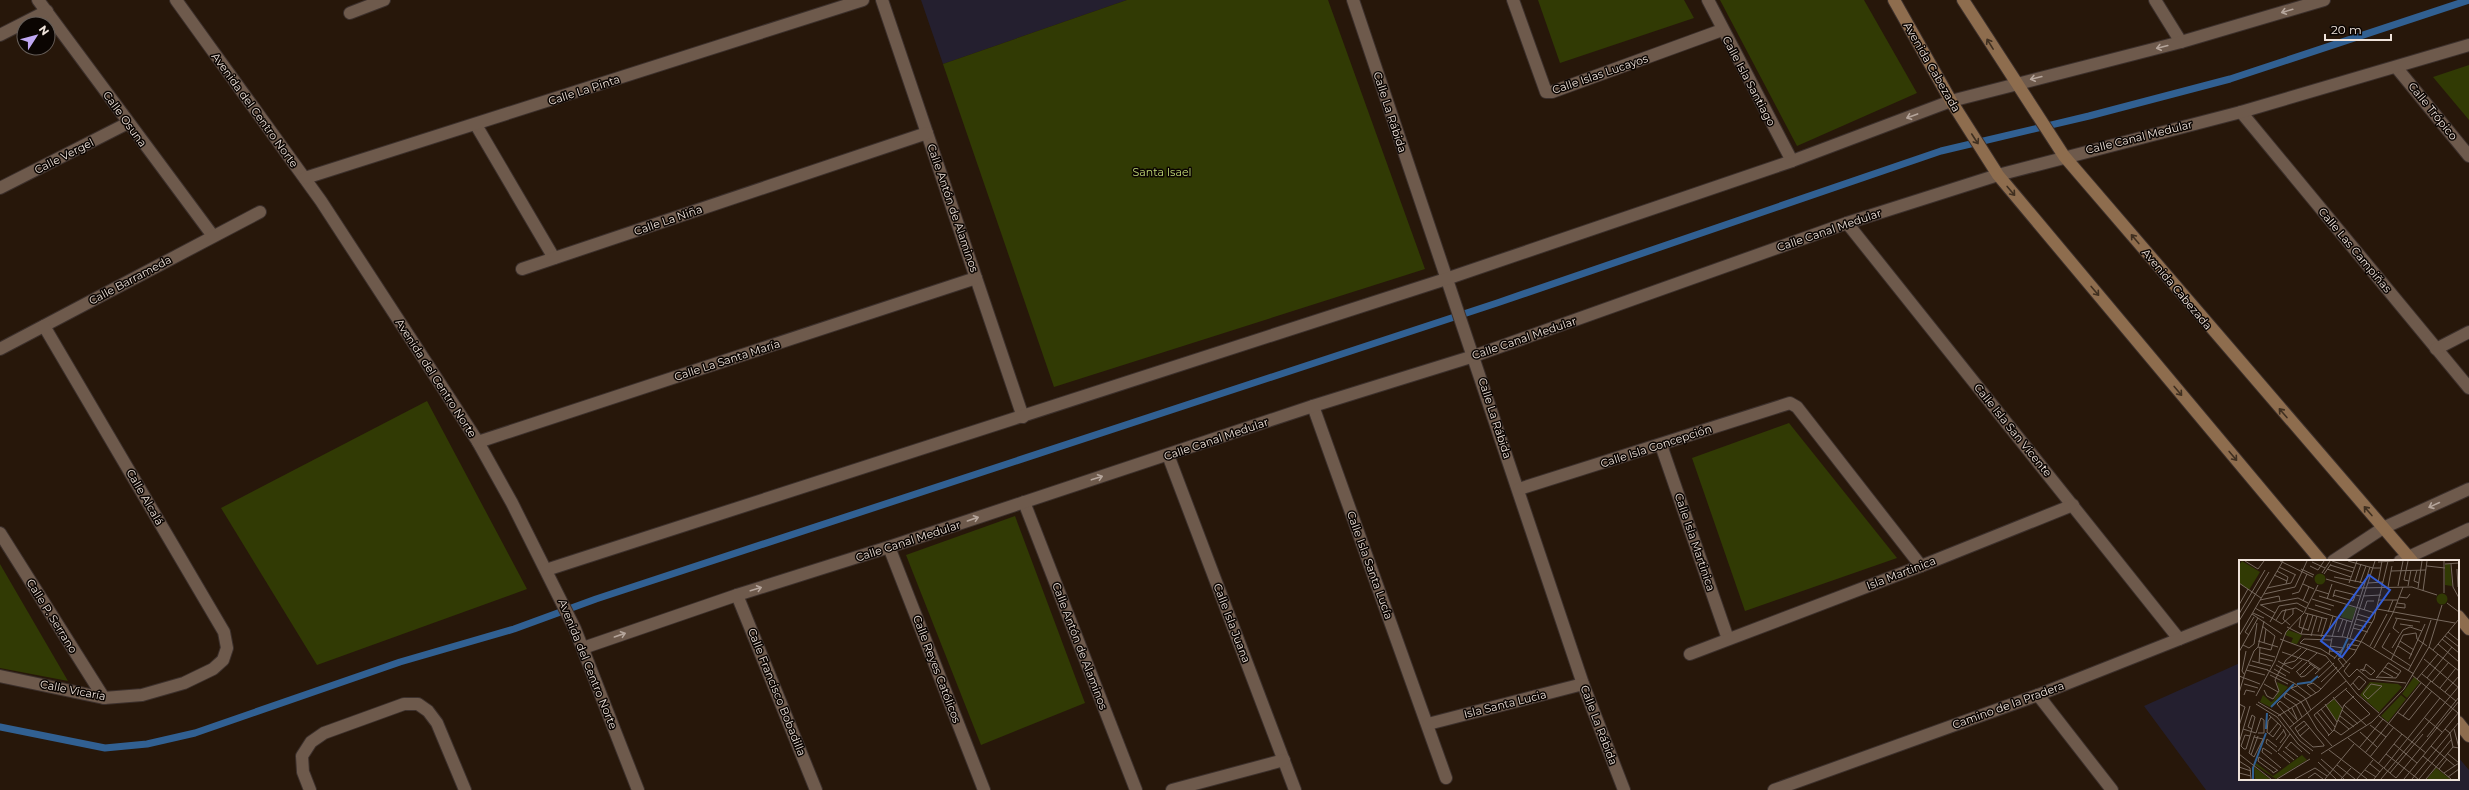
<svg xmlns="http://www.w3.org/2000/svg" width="2469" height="790" viewBox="0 0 2469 790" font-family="Montserrat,sans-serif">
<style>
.education{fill:#241f2f}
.green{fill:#313a04}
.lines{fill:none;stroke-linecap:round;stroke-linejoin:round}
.stream{stroke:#316092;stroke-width:7}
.street-casing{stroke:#3c302c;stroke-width:14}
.secondary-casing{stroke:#3c302c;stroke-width:14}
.street{stroke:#6e5a4c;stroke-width:12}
.secondary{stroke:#8e6d4e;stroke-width:12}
.oneway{stroke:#b5a59b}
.oneway2{stroke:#3f2f20}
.labels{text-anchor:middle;stroke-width:3;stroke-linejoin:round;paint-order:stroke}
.street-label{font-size:11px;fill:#efe3db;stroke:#0b0502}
.park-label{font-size:11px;fill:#c1d876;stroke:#0b0502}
.inset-river{fill:none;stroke:#316092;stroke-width:2}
.inset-road{fill:none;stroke:#77695e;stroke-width:1}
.view{fill:#325dd8;fill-opacity:0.15;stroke:#325dd8;stroke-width:2}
.inset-edge{fill:none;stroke:#efe3db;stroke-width:2}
</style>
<rect width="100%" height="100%" fill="#27170a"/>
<g class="education">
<polygon points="921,0 1127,0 943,64"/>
<polygon points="2240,663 2240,779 2458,779 2458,757 2469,770 2469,790 2206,790 2144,706"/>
</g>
<g class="green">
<polygon points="1127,0 1328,0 1425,269 1054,387 943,64"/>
<polygon points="1538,0 1684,0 1694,18 1560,63"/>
<polygon points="1720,0 1864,0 1917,93 1797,146"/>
<polygon points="2469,65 2469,120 2433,77"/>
<polygon points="427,401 527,589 317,665 221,508"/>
<polygon points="1789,423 1897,558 1745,611 1692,458"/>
<polygon points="1015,516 1085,703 981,745 906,555"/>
<polygon points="0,564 68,681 0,668"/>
</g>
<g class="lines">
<polyline class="stream" points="0,727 105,748 147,744 195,733 400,662 514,629 596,599 1497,303 1941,151 2089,116 2230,79 2469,0"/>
<defs>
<g id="street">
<polyline points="38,0 213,236"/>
<polyline points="176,0 321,201 478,442 512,503 575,629 638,790"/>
<polyline points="882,0 1023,417"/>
<polyline points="1353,0 1583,684 1624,790"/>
<polyline points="1513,0 1546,92 1552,92 1722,30"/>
<polyline points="1708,0 1792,161"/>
<polyline points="2155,0 2181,42"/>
<polyline points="350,13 384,0"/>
<polyline points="0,35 47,11"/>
<polyline points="2396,67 2469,156"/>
<polyline points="2241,112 2469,388"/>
<polyline points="476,125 554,258"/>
<polyline points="305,178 863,0"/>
<polyline points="0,188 128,123"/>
<polyline points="1847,223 2179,639"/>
<polyline points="522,269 927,133"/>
<polyline points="0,349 260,212"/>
<polyline points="2436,349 2469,332"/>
<polyline points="1313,406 1446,778"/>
<polyline points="478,442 976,278"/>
<polyline points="1661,445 1728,639"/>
<polyline points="1168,455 1295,790"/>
<polyline points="1519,489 1790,403 1797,407 1921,566"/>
<polyline points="1024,502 1136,790"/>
<polyline points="0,533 104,698"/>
<polyline points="889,547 984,790"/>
<polyline points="2333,561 2383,528 2469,489"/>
<polyline points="2400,561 2469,529"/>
<polyline points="546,570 1446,279 1792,161 1951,101 2181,42 2324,0"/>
<polyline points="737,595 816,790"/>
<polyline points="583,648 737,595 889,547 1313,406 1474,356 1847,223 1998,175 2241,112 2469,45"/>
<polyline points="1690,654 1921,566 2073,505"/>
<polyline points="0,676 104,698 142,695 184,683 213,669 223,660 227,648 224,632 44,326"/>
<polyline points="2038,695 2112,790"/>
<polyline points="1428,724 1583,684"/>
<polyline points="310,790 303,772 302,756 311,742 324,733 404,704 418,704 428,711 437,723 465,790"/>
<polyline points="1172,790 1284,760"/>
<polyline points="1774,790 2038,695 2240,615"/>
</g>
<g id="secondary">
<polyline points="1894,0 1951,101 1998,175 2321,561"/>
<polyline points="1963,0 2064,156 2412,561"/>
<polyline points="2458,616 2469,629"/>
<polyline points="2458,722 2469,736"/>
</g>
</defs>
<use href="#street" class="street-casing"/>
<use href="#secondary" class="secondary-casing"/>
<use href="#street" class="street"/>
<use href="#secondary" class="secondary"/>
</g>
<defs><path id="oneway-shaft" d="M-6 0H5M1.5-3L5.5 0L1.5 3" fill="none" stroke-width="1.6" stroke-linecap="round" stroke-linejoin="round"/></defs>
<g class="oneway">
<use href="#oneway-shaft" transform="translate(2287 11) rotate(164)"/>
<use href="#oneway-shaft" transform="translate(2162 47) rotate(166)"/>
<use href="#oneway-shaft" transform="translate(2036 78) rotate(166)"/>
<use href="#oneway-shaft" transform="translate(1912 116) rotate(160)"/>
<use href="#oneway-shaft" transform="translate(1097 478) rotate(-18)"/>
<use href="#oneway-shaft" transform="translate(2434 505) rotate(155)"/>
<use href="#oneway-shaft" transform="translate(973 519) rotate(-19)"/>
<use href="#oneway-shaft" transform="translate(756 589) rotate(-17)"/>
<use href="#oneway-shaft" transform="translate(620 635) rotate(-19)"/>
</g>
<g class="oneway2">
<use href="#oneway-shaft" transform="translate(1990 44) rotate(-122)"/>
<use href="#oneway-shaft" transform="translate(1975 139) rotate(57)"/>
<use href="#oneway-shaft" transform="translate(2011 191) rotate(50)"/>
<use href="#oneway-shaft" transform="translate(2135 239) rotate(-130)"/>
<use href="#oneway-shaft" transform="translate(2095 291) rotate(50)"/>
<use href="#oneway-shaft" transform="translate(2178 391) rotate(50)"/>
<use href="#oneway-shaft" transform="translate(2283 413) rotate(-131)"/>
<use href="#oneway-shaft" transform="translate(2233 456) rotate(50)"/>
<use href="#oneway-shaft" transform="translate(2368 511) rotate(-131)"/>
</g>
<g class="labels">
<g class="street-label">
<text transform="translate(1932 67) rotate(60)" y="4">Avenida Cabezada</text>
<text transform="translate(1600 74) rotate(-19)" y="4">Calle Islas Lucayos</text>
<text transform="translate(1749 81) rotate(62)" y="4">Calle Isla Santiago</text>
<text transform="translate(584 90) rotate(-18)" y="4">Calle La Pinta</text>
<text transform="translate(255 110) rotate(54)" y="4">Avenida del Centro Norte</text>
<text transform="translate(2433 111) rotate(51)" y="4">Calle Trópico</text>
<text transform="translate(1390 112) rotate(72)" y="4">Calle La Rábida</text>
<text transform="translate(125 119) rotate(54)" y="4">Calle Osuna</text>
<text transform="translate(2139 137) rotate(-14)" y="4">Calle Canal Medular</text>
<text transform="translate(64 156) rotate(-27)" y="4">Calle Vergel</text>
<text transform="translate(953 208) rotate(71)" y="4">Calle Antón de Alaminos</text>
<text transform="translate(668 220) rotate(-19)" y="4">Calle La Niña</text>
<text transform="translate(1829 230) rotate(-19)" y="4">Calle Canal Medular</text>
<text transform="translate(2355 250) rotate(50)" y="4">Calle Las Campiñas</text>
<text transform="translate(130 280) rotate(-28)" y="4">Calle Barrameda</text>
<text transform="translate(2177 289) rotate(50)" y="4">Avenida Cabezada</text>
<text transform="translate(1524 338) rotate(-19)" y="4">Calle Canal Medular</text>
<text transform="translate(727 360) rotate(-18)" y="4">Calle La Santa María</text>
<text transform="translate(436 378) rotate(57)" y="4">Avenida del Centro Norte</text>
<text transform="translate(1495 418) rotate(72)" y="4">Calle La Rábida</text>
<text transform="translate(2013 430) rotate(51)" y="4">Calle Isla San Vicente</text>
<text transform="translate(1216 439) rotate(-19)" y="4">Calle Canal Medular</text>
<text transform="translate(1656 446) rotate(-18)" y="4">Calle Isla Concepción</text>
<text transform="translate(145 497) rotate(60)" y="4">Calle Alcalá</text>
<text transform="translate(908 541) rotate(-18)" y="4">Calle Canal Medular</text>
<text transform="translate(1695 542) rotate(71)" y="4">Calle Isla Martinica</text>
<text transform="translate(1370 565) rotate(70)" y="4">Calle Isla Santa Lucía</text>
<text transform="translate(1901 573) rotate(-21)" y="4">Isla Martinica</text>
<text transform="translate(52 616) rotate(58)" y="4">Calle P. Serrano</text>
<text transform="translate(1232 623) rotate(69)" y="4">Calle Isla Juana</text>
<text transform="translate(1080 646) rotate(69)" y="4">Calle Antón de Alaminos</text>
<text transform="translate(588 664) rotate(68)" y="4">Avenida del Centro Norte</text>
<text transform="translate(937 669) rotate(69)" y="4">Calle Reyes Católicos</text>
<text transform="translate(73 690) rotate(11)" y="4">Calle Vicaría</text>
<text transform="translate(777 692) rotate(68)" y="4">Calle Francisco Bobadilla</text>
<text transform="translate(1505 704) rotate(-14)" y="4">Isla Santa Lucia</text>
<text transform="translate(2008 705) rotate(-20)" y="4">Camino de la Pradera</text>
<text transform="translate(1599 725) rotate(69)" y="4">Calle La Rábida</text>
</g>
<g class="park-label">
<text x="1162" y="176">Santa Isael</text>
</g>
</g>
<g transform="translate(2239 560)">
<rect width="220" height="220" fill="#27170a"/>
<path d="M3,1L21,12L10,30L0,23V5ZM206,4H211L213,26L206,25ZM75.5 19a5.5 5.5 0 1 1 11 0a5.5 5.5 0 1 1-11 0ZM197.5 39a5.5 5.5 0 1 1 11 0a5.5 5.5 0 1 1-11 0ZM106,45L117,48L113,60L102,57ZM49,70L63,75L58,84L52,83L54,78L46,75ZM175,117L181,122L168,138L163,134ZM38,122L49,127L31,147L21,142L24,135L32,142L34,141L40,131ZM131,122L159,124L163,127L140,152L121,135ZM162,135L167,139L149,162L142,156ZM95,139L103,149L98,161L87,146ZM63,195L68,200L37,219L16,205L17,203L34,216ZM15,207L31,219H16ZM197,208L211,219H188Z" fill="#313a04"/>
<path class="inset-river" d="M100,97L109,78M58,124L72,122L79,116M32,147L55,124M27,169L28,153M14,219V208L27,173"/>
<path class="inset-road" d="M6,1L19,9L25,1M41,1L74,17M93,1L115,8M109,1L134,8H142M169,1L165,20L170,21M73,2L86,8M139,2L155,1M206,4L220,3M212,4L214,27L220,38M91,5L114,12M71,6L79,10L85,1M188,6L206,8M40,7L57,15M62,9L75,15M88,9L112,17M218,9L219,27M178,10L175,21L180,23M38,11L49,17L47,24M152,11L187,10M83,13L91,1M85,14L92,4M35,15L48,21M95,17L126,23M87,19L117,28L173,27L198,35M116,22L122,4M0,23L22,38M110,23L118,1M121,23L127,6M129,23L144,22M139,23L143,1M64,24L75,29M159,26L164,1M169,26L172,10M149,27L153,6M28,28L52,23L56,15M179,28L183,1M77,30L90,34M184,31L188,1M205,33V1M25,34L56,27L68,1M53,34L60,32L68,14M94,35L114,41L116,36M80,36L136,53M124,36L142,35M94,37L96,30L121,36M160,37L168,38L171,34M73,39L95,46M88,39L93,24M21,40L40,36L41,41M140,40H159M64,41L70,27M208,43L220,52M0,45L9,29M21,45L59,38L69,43M22,45L36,53M76,45L92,50M157,47L166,48V44L158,43M16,48L43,64L54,54V49M69,48L113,62M47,49L44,59L51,65M138,49L216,63M125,50L128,41H135M149,52L154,40M14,53L25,58M66,53L88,59M0,54L26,10M13,54L43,74M118,54L131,58M62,56L60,67L69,70M156,58L181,62M117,59L133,63M158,59L154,68L160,73M37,60L43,51L57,48L64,52M0,61L30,12M31,62L40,46L58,43L67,48M115,64L127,67M161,64L174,66M48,67L62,74L105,77L123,82L175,114M114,68L129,72M69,71L74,55M79,72L83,58M89,72L94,56M99,72L104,59M209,72L220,81M151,73L143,87L172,106M177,73L178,79L188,86M62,74L69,54M10,75L6,72L15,57M0,76L44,1M72,76L78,56M206,76L220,87M82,77L88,58M93,77L99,57M103,77L108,60M108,78L131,7M111,78L136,1M41,79L87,96L118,134L140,153M203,79L220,93M19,81L39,87M161,81L175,90M25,83L27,69M61,83L82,89L96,98M61,83L65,79L92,80M199,84L220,102M4,85L10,88L15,84L18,63M91,86L104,88L95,99M131,86L148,54M159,86L173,95M19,87L32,90L36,76L23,66M190,87L220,111M135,88L154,53L164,27M153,88L164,70L171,67L183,71M117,90L108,88L109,84L120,86M194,90L220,59M91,91L103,92M0,92L19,58M43,92L69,101L81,109M21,93L36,97M90,94L93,78M21,98L34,101M170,99L186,64M185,99L220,128M152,100L164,75L177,73M13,101L32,106M39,101L53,109L63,100M69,101L78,93M20,103L21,87M70,103L80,110M111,103L105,111L110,117L118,109M45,104L56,101L68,89M10,105L29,110M37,105L51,113M105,107L99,99L103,97L108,103M146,107L160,115M35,109L47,116M118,109L130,119L167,123M7,110L26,115M28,110L55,123L72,136M121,110L125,109L127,104L136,111L132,115L126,110L123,111M143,111L154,117M169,111L184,83L192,60M57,112L68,102M58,112L62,117L66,116L76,107M5,114L3,111L7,91M76,114L90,101M183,114L217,141M31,115L49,124M61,115L72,104M173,115L219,153M0,116L21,124M79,118L95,103M137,118L138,117L143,111L149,103H150L162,111L157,118L138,117M188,118L213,87M178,119L199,94M82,122L98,107M193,122L210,102M5,124L19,128M25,124L39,132M132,124L143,126L129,139L124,134ZM68,125L74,123L82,129M68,125L77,133M58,126L52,128L66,138L72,150M111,126L120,116L127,122L120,130L114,123M201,128L217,108M25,130L28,136L34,139L40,131L36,120L40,112L47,100L62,88M206,132L220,116M0,133L6,113L15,91L19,87L25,61M5,135L7,130L16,132M17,136L36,101L47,72L65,53L79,25M94,137L104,149M19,142L41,155L61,181L74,191M0,144L6,147L0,166M17,144L38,157L59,184L71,194M86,144L98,162M105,145L128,166M53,148L58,159M51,149L41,141L38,144L55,164M82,149L96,167M49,150L59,161M103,150L119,164M78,152L94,172M158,152L170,160L193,131M30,155L42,166L34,177M39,156L80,131L115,94L135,59L149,1M101,156L115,167M140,156L187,193M164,156L192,121M32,157L29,161L28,172L34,177M63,157L57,145L45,137L47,133L62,142L78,169L93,186M186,158L203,172M99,160L110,169M65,161L85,185V186L74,187L61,176L56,168ZM131,165L147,177M50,168L107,121M4,169L17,173M206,169L211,173L214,187M215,169L220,188M95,170L102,175L131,154L106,129M58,172L68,164M121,172L138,187M17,173L22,158L25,160V173H19M30,174L39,163M90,175L75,155L108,128M11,176L6,175L2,186L5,189H7L11,176L16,157L13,155L9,167L13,169M61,176L70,168M89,176L95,170L105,145L115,136M15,177L24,179L15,197L10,193L15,177L16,175M188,177L220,137M109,178L157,218M37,180L45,170M0,183L11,146M41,183L47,175L44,169M155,184L178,203M192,186L216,206M46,187L59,197M47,188L52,182L63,192M120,188L144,159M90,190L128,219M39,191L51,174M44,191L55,200M38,192L27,183L28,179L38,187M39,193L51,203M126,193L182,123M208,193L220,203M0,194L32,219M33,194L24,188L23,192L42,208M82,194L133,162L165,129L190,87L203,45M147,194L179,219M12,195L19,176M184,196L212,219M131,197L155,167M82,199L105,219M0,201L11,208L12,219M79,202L97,219M131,204L141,212M139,204L163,174M98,205L116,219M0,207L12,211M145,208L201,138M200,209L208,199M38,210L20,197L19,201L34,212V213L39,210M126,210L137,217M0,213L12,216M151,213L184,174M205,213L220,203M209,217L220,209M69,218L76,213L84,219M157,218L220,141M38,219L71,199M56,219L76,208L88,216M86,219L115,184M102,219L112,208M118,219L134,200M135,219L144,208M142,219L220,126M165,219L220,152M173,219L220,162M180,219L212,180M187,219L214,187L220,188"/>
<path class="view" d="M130,15L151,30L103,97L82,81Z"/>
<rect width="220" height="220" class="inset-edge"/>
</g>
<g transform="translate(36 36) rotate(54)"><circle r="19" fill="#0b0502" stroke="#665e59"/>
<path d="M0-3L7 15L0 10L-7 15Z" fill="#c0a8f3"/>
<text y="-6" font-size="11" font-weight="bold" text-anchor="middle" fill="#efe3db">N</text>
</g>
<path d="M2325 34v6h66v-6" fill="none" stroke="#efe3db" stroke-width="2"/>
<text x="2331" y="34" font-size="12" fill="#efe3db" stroke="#0b0502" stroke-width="3" paint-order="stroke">20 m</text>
</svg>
